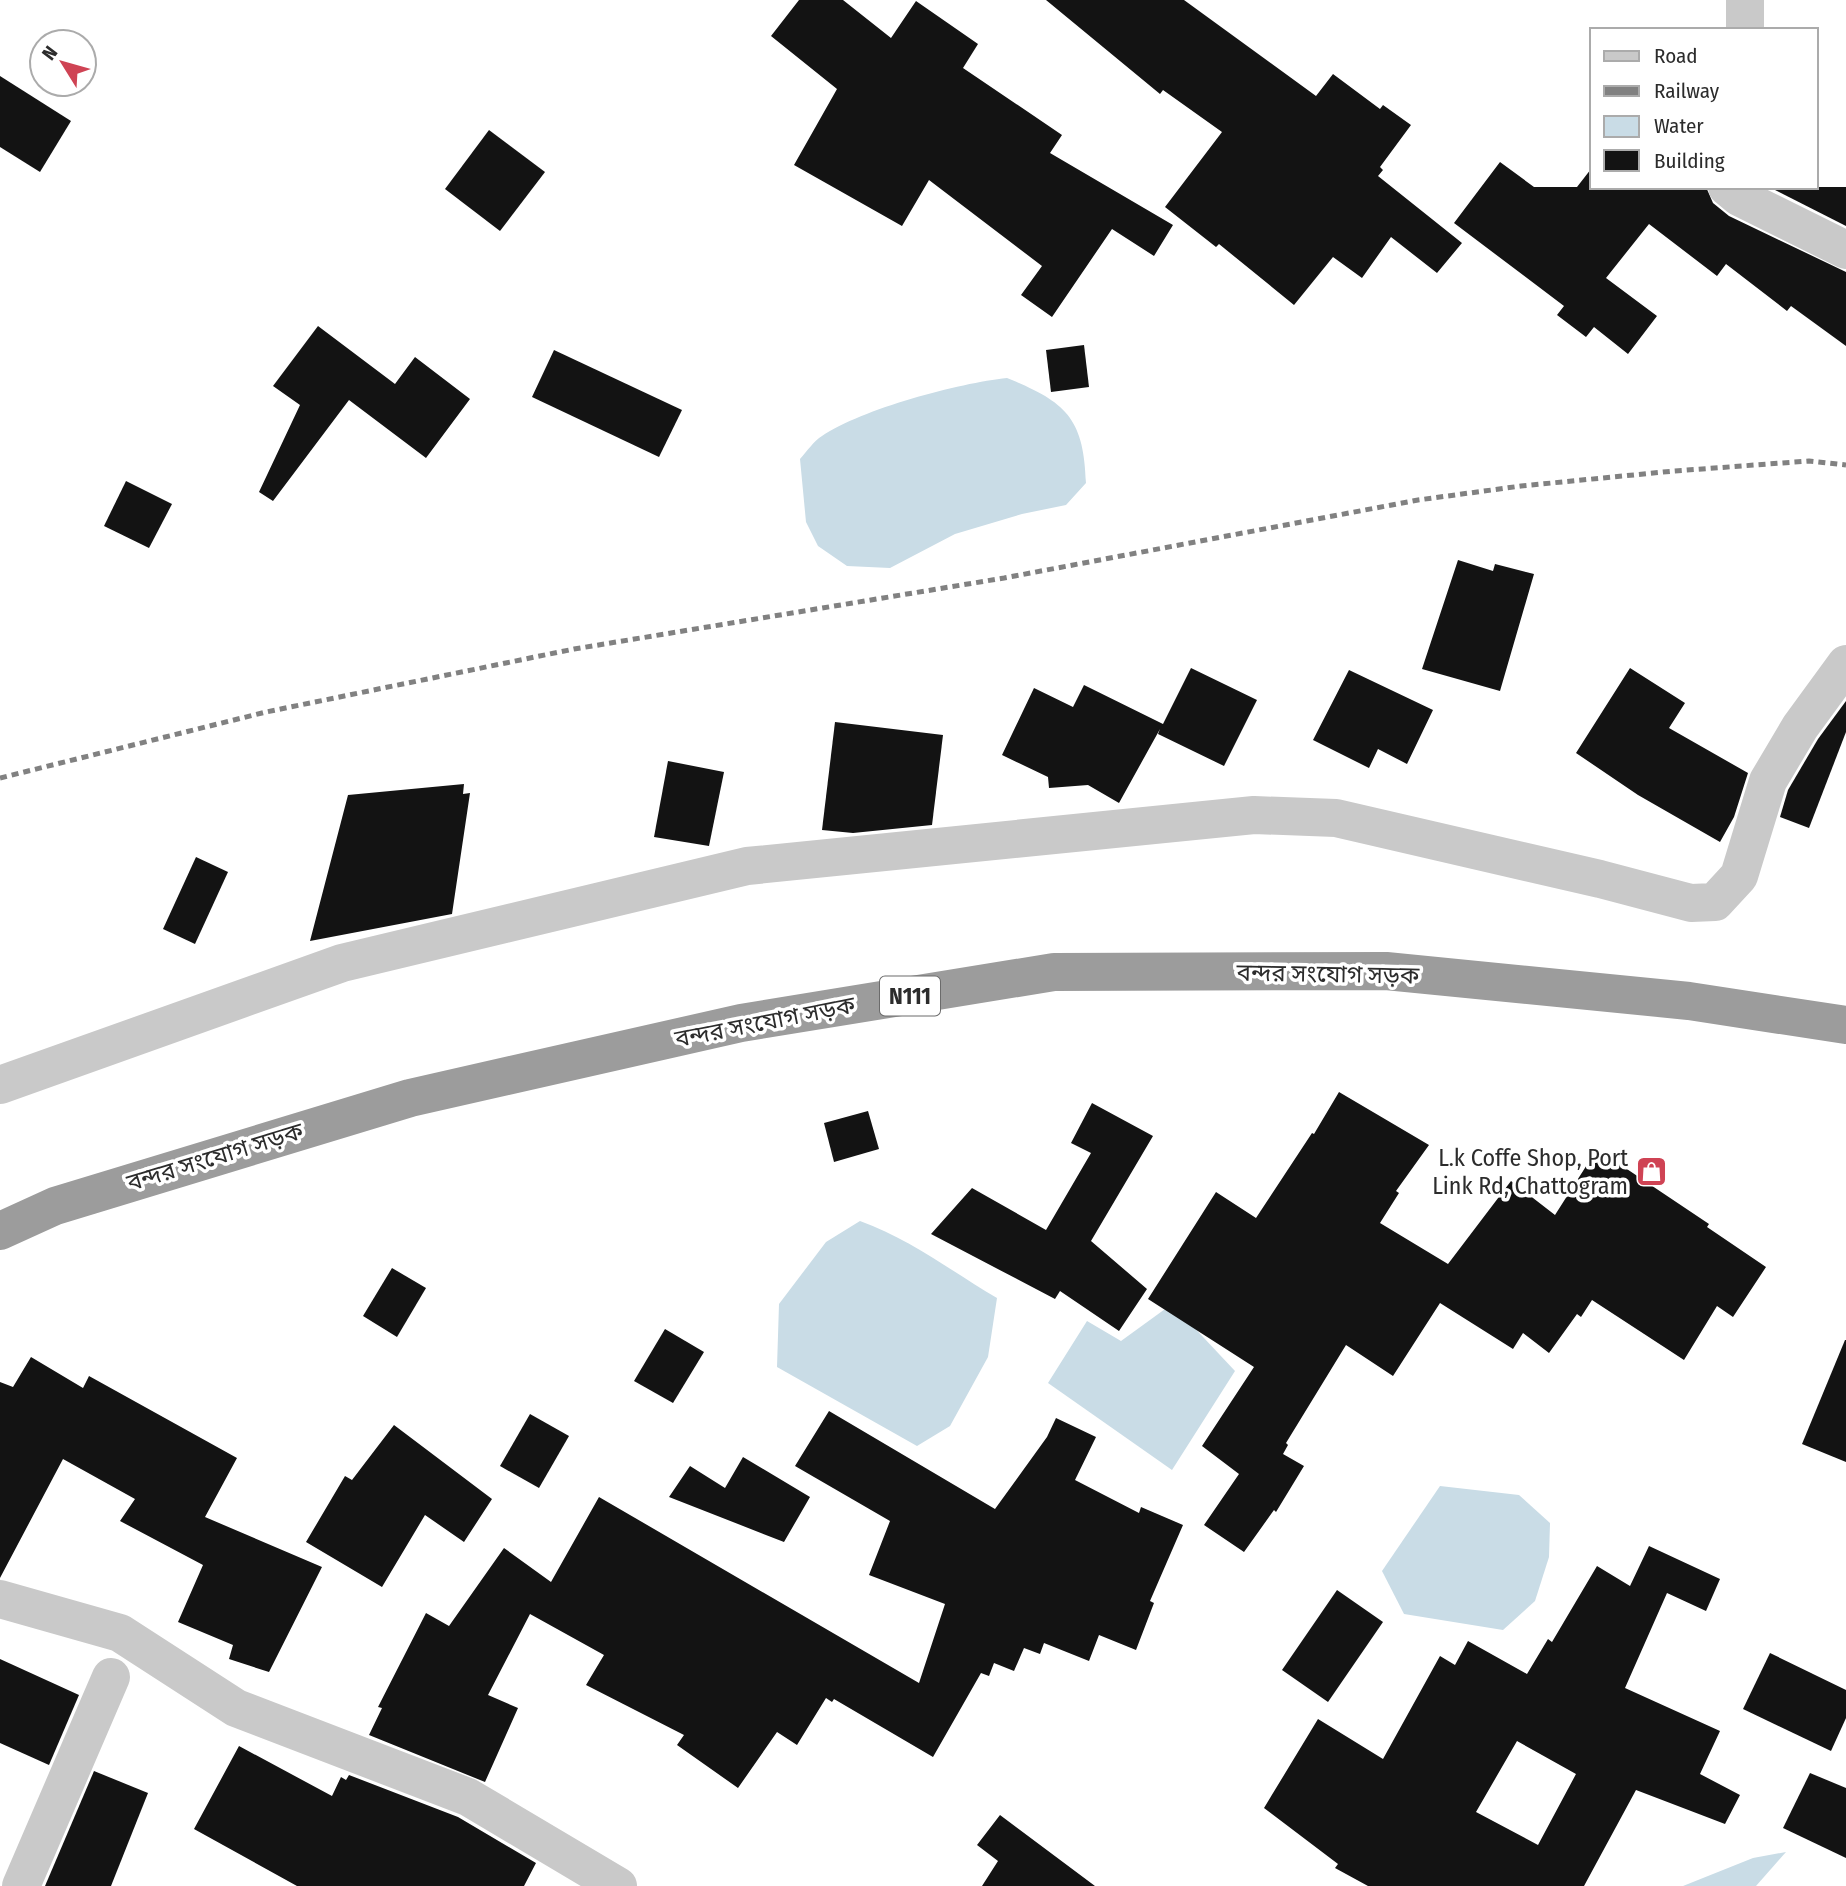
<svg xmlns="http://www.w3.org/2000/svg" width="1846" height="1886" viewBox="0 0 1846 1886" font-family="'Fira Sans Condensed','Noto Sans Bengali',sans-serif">
<style>
.water{fill:#c9dce6}
.building{fill:#131313;fill-rule:evenodd}
.lines{fill:none;stroke-linecap:round;stroke-linejoin:round}
.minor{stroke:#c9c9c9;stroke-width:38}
.trunk{stroke:#9c9c9c;stroke-width:38}
.rail{stroke:#818181;stroke-width:5;stroke-dasharray:7 5;stroke-linecap:butt}
.labels{text-anchor:middle;stroke-width:7;stroke-linejoin:round;paint-order:stroke}
.shield{fill:#fff;stroke:#6b6b6b;stroke-width:2}
.shield-label{font-size:23px;font-weight:bold;fill:#2c2c2c}
.street-label{font-size:24px;fill:#2c2c2c;stroke:#fff}
.poi-label{font-size:24px;fill:#2c2c2c;stroke:#fff;text-anchor:end}
</style>
<rect width="100%" height="100%" fill="#fff"/>
<g class="water">
<path d="M1007,378C1066,402 1084,418 1086,483L1066,505L1022,514L955,534L890,568L847,566L818,546L806,522L800,459C807,451 814,441 822,436C862,409 959,383 1007,378Z"/>
<path d="M860,1221C910,1239 951,1271 997,1298L988,1357L950,1426L917,1446L777,1367L779,1304L826,1242Z"/>
<polygon points="1172,1304 1235,1371 1172,1470 1048,1383 1087,1321 1121,1341"/>
<polygon points="1440,1486 1519,1495 1550,1523 1549,1557 1535,1601 1503,1630 1404,1614 1382,1571"/>
<polygon points="1786,1852 1756,1886 1683,1886 1753,1858"/>
</g>
<g class="building">
<polygon points="799,0 843,0 891,38 916,1 978,44 963,68 1062,135 1050,153 1173,225 1154,256 1112,229 1052,317 1021,295 1042,266 929,180 902,226 794,165 837,89 771,36"/>
<polygon points="1046,0 1184,0 1316,96 1333,74 1380,109 1383,105 1411,125 1380,167 1383,170 1378,176 1462,243 1437,273 1391,237 1362,278 1333,257 1294,305 1219,244 1216,247 1165,207 1222,132 1163,90 1160,94"/>
<polygon points="0,76 71,121 40,172 0,147"/>
<polygon points="489,130 545,172 500,231 445,189"/>
<polygon points="1500,162 1534,187 1577,187 1591,169 1592,187 1706,187 1713,203 1729,216 1846,272 1846,346 1791,306 1787,311 1726,264 1717,276 1649,224 1606,278 1657,316 1628,354 1594,327 1586,337 1557,315 1564,306 1454,223"/>
<polygon points="1769,187 1846,187 1846,226"/>
<polygon points="318,326 395,384 415,357 470,399 426,458 349,400 273,501 259,492 300,405 273,386"/>
<polygon points="1084,345 1089,387 1051,392 1046,350"/>
<polygon points="554,350 682,410 659,457 532,397"/>
<polygon points="126,481 172,504 149,548 104,526"/>
<polygon points="1458,560 1493,571 1495,564 1534,574 1500,691 1422,669"/>
<polygon points="1191,668 1257,700 1224,766 1158,734 1160,729 1119,803 1088,785 1049,788 1048,777 1002,755 1034,688 1073,707 1084,685 1163,724"/>
<polygon points="1630,668 1685,703 1669,728 1748,773 1734,817 1720,842 1638,795 1576,753"/>
<polygon points="1349,670 1433,710 1407,764 1378,749 1369,768 1313,740"/>
<polygon points="1846,701 1846,732 1809,828 1780,817 1788,790 1818,739"/>
<polygon points="835,722 943,735 932,825 853,833 822,830"/>
<polygon points="668,761 724,772 709,846 654,837"/>
<polygon points="464,784 463,794 470,793 452,914 310,941 348,795"/>
<polygon points="196,857 228,872 195,944 163,929"/>
<polygon points="1339,1092 1429,1145 1396,1191 1399,1193 1380,1223 1448,1264 1511,1181 1555,1215 1597,1149 1709,1224 1707,1227 1766,1267 1733,1317 1717,1306 1684,1360 1592,1300 1581,1317 1577,1314 1549,1353 1523,1333 1513,1349 1440,1303 1393,1376 1346,1345 1286,1443 1288,1445 1283,1454 1304,1466 1276,1512 1274,1510 1244,1552 1204,1525 1239,1474 1202,1446 1254,1367 1148,1299 1216,1192 1256,1218 1312,1133 1314,1134"/>
<polygon points="1092,1103 1153,1136 1091,1241 1147,1289 1119,1331 1060,1291 1055,1299 931,1234 972,1188 1046,1230 1091,1153 1071,1143"/>
<polygon points="868,1111 879,1149 834,1162 824,1123"/>
<polygon points="392,1268 426,1288 397,1337 363,1316"/>
<polygon points="665,1329 704,1352 673,1403 634,1381"/>
<polygon points="1845,1340 1846,1340 1846,1462 1802,1444"/>
<polygon points="31,1357 83,1388 89,1376 237,1458 205,1517 322,1567 269,1672 229,1659 233,1645 178,1622 203,1565 120,1521 135,1499 63,1459 0,1578 0,1382 13,1387"/>
<polygon points="829,1411 995,1509 1047,1437 1056,1418 1096,1437 1075,1480 1139,1513 1141,1507 1183,1525 1150,1601 1154,1603 1136,1650 1099,1635 1089,1661 1044,1643 1040,1654 1024,1648 1014,1671 994,1663 989,1676 981,1673 933,1757 834,1699 832,1702 826,1698 797,1745 777,1732 738,1788 677,1745 684,1735 586,1685 604,1655 530,1614 488,1695 518,1708 485,1782 369,1735 382,1708 378,1707 426,1613 449,1626 504,1548 551,1582 599,1497 919,1683 945,1604 869,1575 890,1521 795,1466"/>
<polygon points="530,1414 569,1436 539,1488 500,1466"/>
<polygon points="394,1425 492,1499 464,1542 425,1515 382,1587 306,1542 345,1476 352,1480"/>
<polygon points="743,1457 810,1497 784,1542 669,1497 690,1466 725,1488"/>
<path d="M1649,1546L1720,1579L1706,1611L1667,1593L1625,1688L1720,1731L1700,1774L1740,1795L1725,1824L1636,1790L1584,1886H1368L1335,1868L1338,1864L1264,1808L1318,1719L1383,1759L1440,1656L1455,1665L1468,1641L1527,1674L1548,1639L1552,1642L1597,1566L1630,1586ZM1517,1741L1576,1774L1538,1845L1476,1812Z"/>
<polygon points="1337,1590 1383,1622 1328,1702 1282,1670"/>
<polygon points="1770,1653 1846,1690 1846,1718 1831,1751 1743,1709"/>
<polygon points="0,1659 79,1695 49,1765 0,1743"/>
<polygon points="239,1746 332,1796 341,1777 346,1780 349,1775 458,1817 536,1863 524,1886 297,1886 194,1829"/>
<polygon points="94,1771 148,1793 111,1886 45,1886"/>
<polygon points="1810,1773 1846,1788 1846,1858 1783,1828"/>
<polygon points="1000,1815 1095,1886 982,1886 998,1861 977,1845"/>
</g>
<g class="lines">
<g class="minor">
<polyline points="1745,30 1745,0"/>
<polyline points="1727,187 1739,197 1846,250"/>
<polyline points="0,1085 342,963 747,866 1254,815 1336,818 1600,879 1691,903 1715,902 1739,876 1768,781 1800,727 1846,664"/>
<polyline points="0,1599 120,1633 236,1708 468,1797 618,1886"/>
<polyline points="21,1886 111,1677"/>
</g>
<polyline class="trunk" points="0,1231 55,1206 410,1098 741,1023 1054,972 1386,971 1689,1001 1846,1025"/>
<polyline class="rail" points="0,778 266,712 574,649 1004,578 1418,500 1521,486 1674,471 1809,461 1846,465"/>
</g>
<defs>
<symbol id="shop-square" viewBox="-11 -11 22 22"><rect x="-9" y="-9" width="18" height="18" rx="4" fill="#cf4354" stroke="#fff"/><path d="M-5-2.5h2.3a2.7 3.5 0 0 1 5.4 0H5L5.5 6h-11ZM-1.5-2.5h3a1.5 2.3 0 0 0-3 0Z" fill="#fff"/></symbol>
</defs>
<g fill-rule="evenodd">
<use href="#shop-square" x="1634" y="1154" width="35" height="35"/>
</g>
<g class="labels">
<rect class="shield" x="880" y="976.5" width="60" height="39" rx="5"/>
<g class="shield-label">
<text x="910" y="1004">N111</text>
</g>
<g class="street-label">
<text transform="translate(1328 974) rotate(1)" y="8">বন্দর সংযোগ সড়ক</text>
<text transform="translate(765 1022) rotate(-11)" y="8">বন্দর সংযোগ সড়ক</text>
<text transform="translate(215 1157) rotate(-17)" y="8">বন্দর সংযোগ সড়ক</text>
</g>
<g class="poi-label">
<text x="1628" y="1166">L.k Coffe Shop, Port<tspan x="1628" dy="28">Link Rd, Chattogram</tspan></text>
</g>
</g>
<rect x="1590" y="28" width="228" height="161" fill="#ffffff" stroke="#ababab" stroke-width="2"/>
<rect x="1604" y="51" width="35" height="10" fill="#c9c9c9" stroke="#ababab" stroke-width="2"/>
<text x="1654" y="63" font-size="21" fill="#2c2c2c">Road</text>
<rect x="1604" y="86" width="35" height="10" fill="#818181" stroke="#ababab" stroke-width="2"/>
<text x="1654" y="98" font-size="21" fill="#2c2c2c">Railway</text>
<rect x="1604" y="116" width="35" height="21" fill="#c9dce6" stroke="#ababab" stroke-width="2"/>
<text x="1654" y="133" font-size="21" fill="#2c2c2c">Water</text>
<rect x="1604" y="150" width="35" height="21" fill="#131313" stroke="#ababab" stroke-width="2"/>
<text x="1654" y="168" font-size="21" fill="#2c2c2c">Building</text>
<g transform="translate(63 63) rotate(307)"><circle r="33" fill="#ffffff" stroke="#ababab" stroke-width="2"/>
<path d="M0-5L12 26L0 18L-12 26Z" fill="#cf4354"/>
<text y="-10" font-size="19" font-weight="bold" text-anchor="middle" fill="#2c2c2c">N</text>
</g>
</svg>
